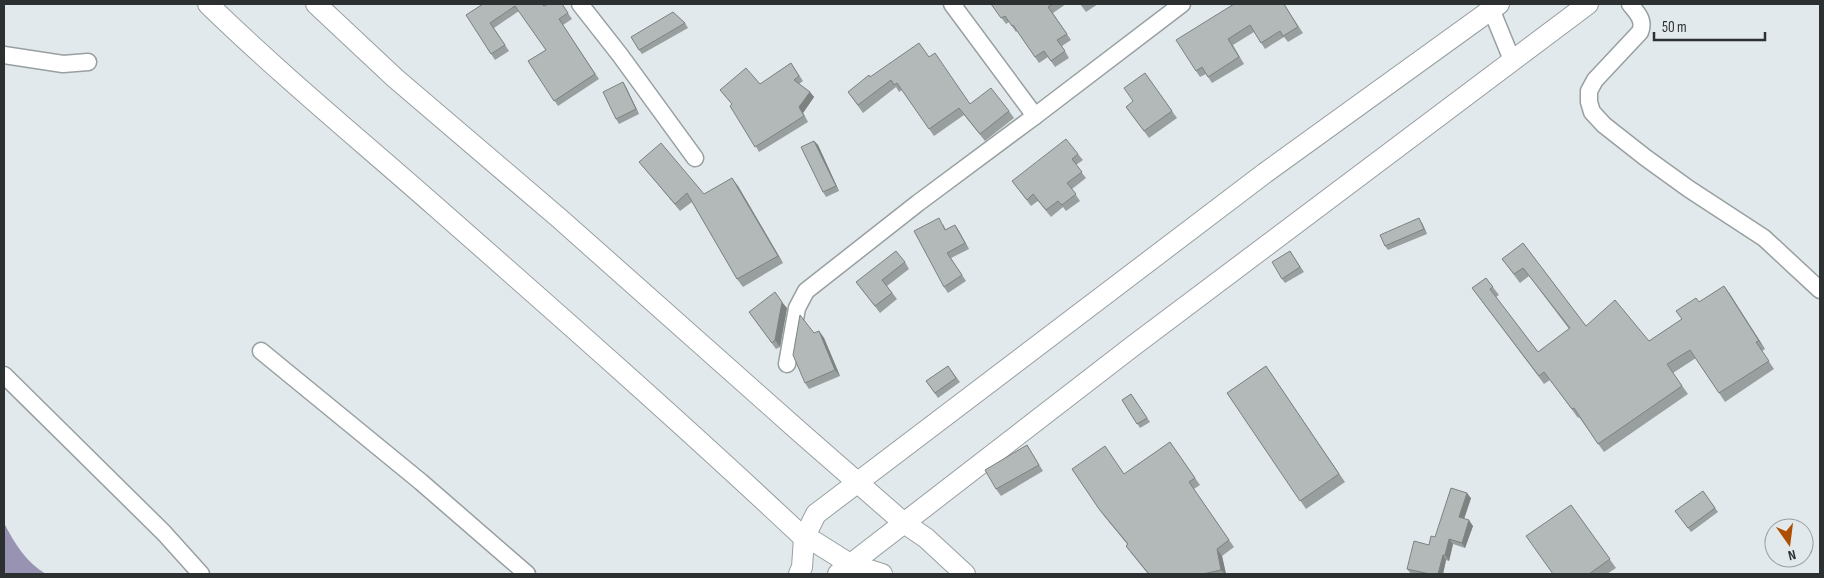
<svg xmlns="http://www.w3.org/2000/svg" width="1824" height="578" viewBox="0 0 1824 578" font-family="'Sofia Sans Condensed',sans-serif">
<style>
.water{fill:#9893b3}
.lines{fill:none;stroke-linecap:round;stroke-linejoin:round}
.minor-casing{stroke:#989fa1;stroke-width:19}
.tertiary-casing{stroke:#989fa1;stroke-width:22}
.minor{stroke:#fff;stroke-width:16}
.tertiary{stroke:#fff;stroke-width:20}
.wall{fill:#999f9e}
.shaded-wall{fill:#7d8281}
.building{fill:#b2b9b8;stroke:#7d8281}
</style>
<rect width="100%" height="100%" fill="#e2e9ec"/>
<path class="water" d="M4,523C15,544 26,562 46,574H4Z"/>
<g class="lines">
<defs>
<g id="minor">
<polyline points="580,4 620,55 695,158"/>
<polyline points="952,4 1035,116"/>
<polyline points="1489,4 1512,60"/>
<path d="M1630,4C1637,13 1645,20 1640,32L1595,80L1589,91V102L1592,112L1604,125L1646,158L1689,189L1764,238L1820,290"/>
<polyline points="4,55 63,64 88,62"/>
<polyline points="261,351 421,482 527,574"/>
<polyline points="787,364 797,308 806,291 918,203 1035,116 1182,4"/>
<polyline points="4,375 164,533 201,574"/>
</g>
<g id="tertiary">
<path d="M208,4C281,75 360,140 436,207C560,316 684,425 804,538L815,542L850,564L882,574"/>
<polyline points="316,4 395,78 559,218 801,433 904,523 926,538 965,574"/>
<polyline points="799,574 802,567 804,538 816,514 1265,173 1499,4"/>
<polyline points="838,574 1133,346 1588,4"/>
</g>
</defs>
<use href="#minor" class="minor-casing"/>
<use href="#tertiary" class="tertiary-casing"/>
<use href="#minor" class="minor"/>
<use href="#tertiary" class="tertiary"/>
</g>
<g class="wall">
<polygon points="483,4 544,6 562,4 572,19 563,25 599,79 558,106 528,61 546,50 519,11 494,28 509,51 495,60 466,15"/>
<polygon points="991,4 1066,4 1053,13 1071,40 1062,46 1069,58 1055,67 1048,57 1039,63 1017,31 1016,32 1009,22 1006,24"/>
<polygon points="1080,4 1098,4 1086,12"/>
<polygon points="1234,4 1284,4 1303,33 1288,42 1284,37 1265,49 1254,32 1233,45 1244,64 1212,83 1206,74 1200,77 1196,71"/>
<polygon points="685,23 688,28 642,54 639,50"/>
<polygon points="929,57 970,104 1009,111 1014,118 985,141 964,115 934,136 902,90 899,92 896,87 863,113 848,92 870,77"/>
<polygon points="791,63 803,81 799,84 810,92 814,97 803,113 808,122 759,152 732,104 720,90 760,84"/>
<polygon points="1145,73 1177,118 1149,138 1126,107 1133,102"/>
<polygon points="623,82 626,87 639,114 619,124 616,119"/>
<polygon points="814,141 818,145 839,191 826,197 823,192"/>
<polygon points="1078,154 1083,160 1076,165 1086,178 1072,189 1080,201 1066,211 1063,207 1051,217 1038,201 1031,206 1012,181"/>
<polygon points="639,162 704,194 738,186 783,263 743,287 737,279 692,202 680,211 645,169"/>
<polygon points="1422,223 1427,234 1388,250 1385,246"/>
<polygon points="943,224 946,230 955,225 969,249 951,258 966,281 948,293 944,287"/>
<polygon points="1523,243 1586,326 1649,341 1682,319 1699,302 1724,286 1765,349 1762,351 1774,369 1725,402 1696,358 1673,373 1688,394 1604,452 1579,417 1578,418 1550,380 1544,384 1472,288 1486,278 1499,295 1496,297 1538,352 1569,329 1529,276 1520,283 1502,259"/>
<polygon points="1290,251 1304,272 1285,283 1282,279"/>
<polygon points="905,262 909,269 887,286 897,299 880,313 856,282"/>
<polygon points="787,308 780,347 776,349 749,312"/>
<polygon points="819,331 824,338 840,376 809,389 805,383 814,333"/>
<polygon points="948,366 960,382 938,398 926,381"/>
<polygon points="1266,366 1345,482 1306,509 1227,393"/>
<polygon points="1131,394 1150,422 1140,428 1122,400"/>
<polygon points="1170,442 1200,485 1194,489 1234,547 1222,556 1226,574 1148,574 1131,553 1126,546 1127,544 1104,516 1072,469 1124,474"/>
<polygon points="1027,445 1043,471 1001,496 996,489"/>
<polygon points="1703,491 1718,512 1691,532 1675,511"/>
<polygon points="1471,498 1464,519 1473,526 1465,548 1453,544 1449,561 1446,560 1443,574 1411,574 1407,569"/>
<polygon points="1571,505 1616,568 1607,574 1553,574"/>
</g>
<g class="shaded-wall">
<polygon points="623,82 626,87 639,114 636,109"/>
<polygon points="810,92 814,97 803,113 808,122 799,107"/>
<polygon points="814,141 818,145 839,191 836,186"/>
<polygon points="732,178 738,186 783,263 778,256"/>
<polygon points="1419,218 1422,223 1427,234 1424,229"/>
<polygon points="955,225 959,231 969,249 965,243"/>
<polygon points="1724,286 1730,294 1765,349 1759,341"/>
<polygon points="782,302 787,308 780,347 775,340"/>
<polygon points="819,331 824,338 840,376 835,370"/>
<polygon points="1467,493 1471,498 1463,522 1459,517"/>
<polygon points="1469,520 1473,526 1465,548 1462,543"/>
<polygon points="1449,539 1453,544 1449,561 1445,555"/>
<polygon points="1217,549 1222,556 1226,574 1225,574 1221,570"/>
<polygon points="1443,555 1446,560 1443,574 1438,574"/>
</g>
<g class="building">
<polygon points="483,4 542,4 544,6 548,4 562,4 568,13 559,19 595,74 554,101 528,61 546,50 515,6 490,23 505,45 491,54 466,15"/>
<polygon points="991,4 1053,4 1048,7 1067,34 1057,40 1065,51 1051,61 1044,51 1035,57 1013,25 1012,26 1005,16 1001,18"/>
<polygon points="1234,4 1284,4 1298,27 1283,36 1280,31 1261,43 1250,25 1228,39 1239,57 1208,77 1202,67 1196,71 1176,40"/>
<polygon points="673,12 685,23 639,50 631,37"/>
<polygon points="919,43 929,57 935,53 970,104 991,88 1009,111 980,134 959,108 929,129 897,83 894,85 891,80 858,105 848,92 869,75 870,77"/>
<polygon points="791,63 799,76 794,80 810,92 799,107 804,116 755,147 730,106 732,104 720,90 746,68 760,84"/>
<polygon points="1145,73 1172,111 1144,131 1126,107 1133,101 1124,88"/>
<polygon points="623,82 636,109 616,119 603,92"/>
<polygon points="1066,139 1078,154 1072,159 1082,172 1067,183 1076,194 1062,205 1058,201 1046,210 1033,194 1027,200 1012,181"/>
<polygon points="814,141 836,186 823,192 801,147"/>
<polygon points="661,143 704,194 732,178 778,256 737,279 687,193 675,204 639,162"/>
<polygon points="939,218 945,230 955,225 965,243 947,253 962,275 944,287 914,231"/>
<polygon points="1419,218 1424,229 1385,246 1380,235"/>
<polygon points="1523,243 1586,326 1615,300 1649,341 1682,319 1676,311 1696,298 1699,302 1724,286 1759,341 1756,342 1769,361 1719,393 1690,350 1667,364 1682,386 1598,444 1574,408 1572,409 1544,372 1539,376 1472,288 1486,278 1493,287 1490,289 1538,352 1570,328 1523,268 1514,274 1502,259"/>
<polygon points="896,251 905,262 882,280 892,293 875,306 856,282"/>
<polygon points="1290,251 1300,267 1282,279 1272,262"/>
<polygon points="775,292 782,302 775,340 772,343 749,312"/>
<polygon points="800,315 814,333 819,331 835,370 805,383 793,355"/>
<polygon points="948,366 956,378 935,393 926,381"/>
<polygon points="1266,366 1339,474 1300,501 1227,393"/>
<polygon points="1131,394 1147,418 1137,424 1122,400"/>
<polygon points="1170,442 1195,478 1189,482 1229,540 1217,549 1221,570 1203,574 1149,574 1126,546 1128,544 1099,509 1072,469 1105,446 1124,474"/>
<polygon points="1027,445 1039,465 996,489 985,470"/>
<polygon points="1451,488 1467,493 1459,517 1469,520 1462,543 1449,539 1445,555 1443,555 1438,574 1430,574 1407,569 1414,541 1429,545 1431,536 1435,537"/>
<polygon points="1703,491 1715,508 1688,528 1675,511"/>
<polygon points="1571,505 1610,559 1589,574 1553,574 1526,536"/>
</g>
<rect width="1824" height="578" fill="none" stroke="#2d3031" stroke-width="10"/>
<g transform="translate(1789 543) rotate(166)"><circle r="24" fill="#e2e9ec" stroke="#9a9fa1"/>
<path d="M0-4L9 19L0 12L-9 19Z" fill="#ad4e00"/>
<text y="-8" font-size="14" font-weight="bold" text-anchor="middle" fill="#2d3031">N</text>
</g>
<path d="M1654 32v8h111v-8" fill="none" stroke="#2d3031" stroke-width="2.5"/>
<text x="1662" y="32" font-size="15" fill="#2d3031" stroke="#e2e9ec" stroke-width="4" paint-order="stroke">50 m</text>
</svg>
